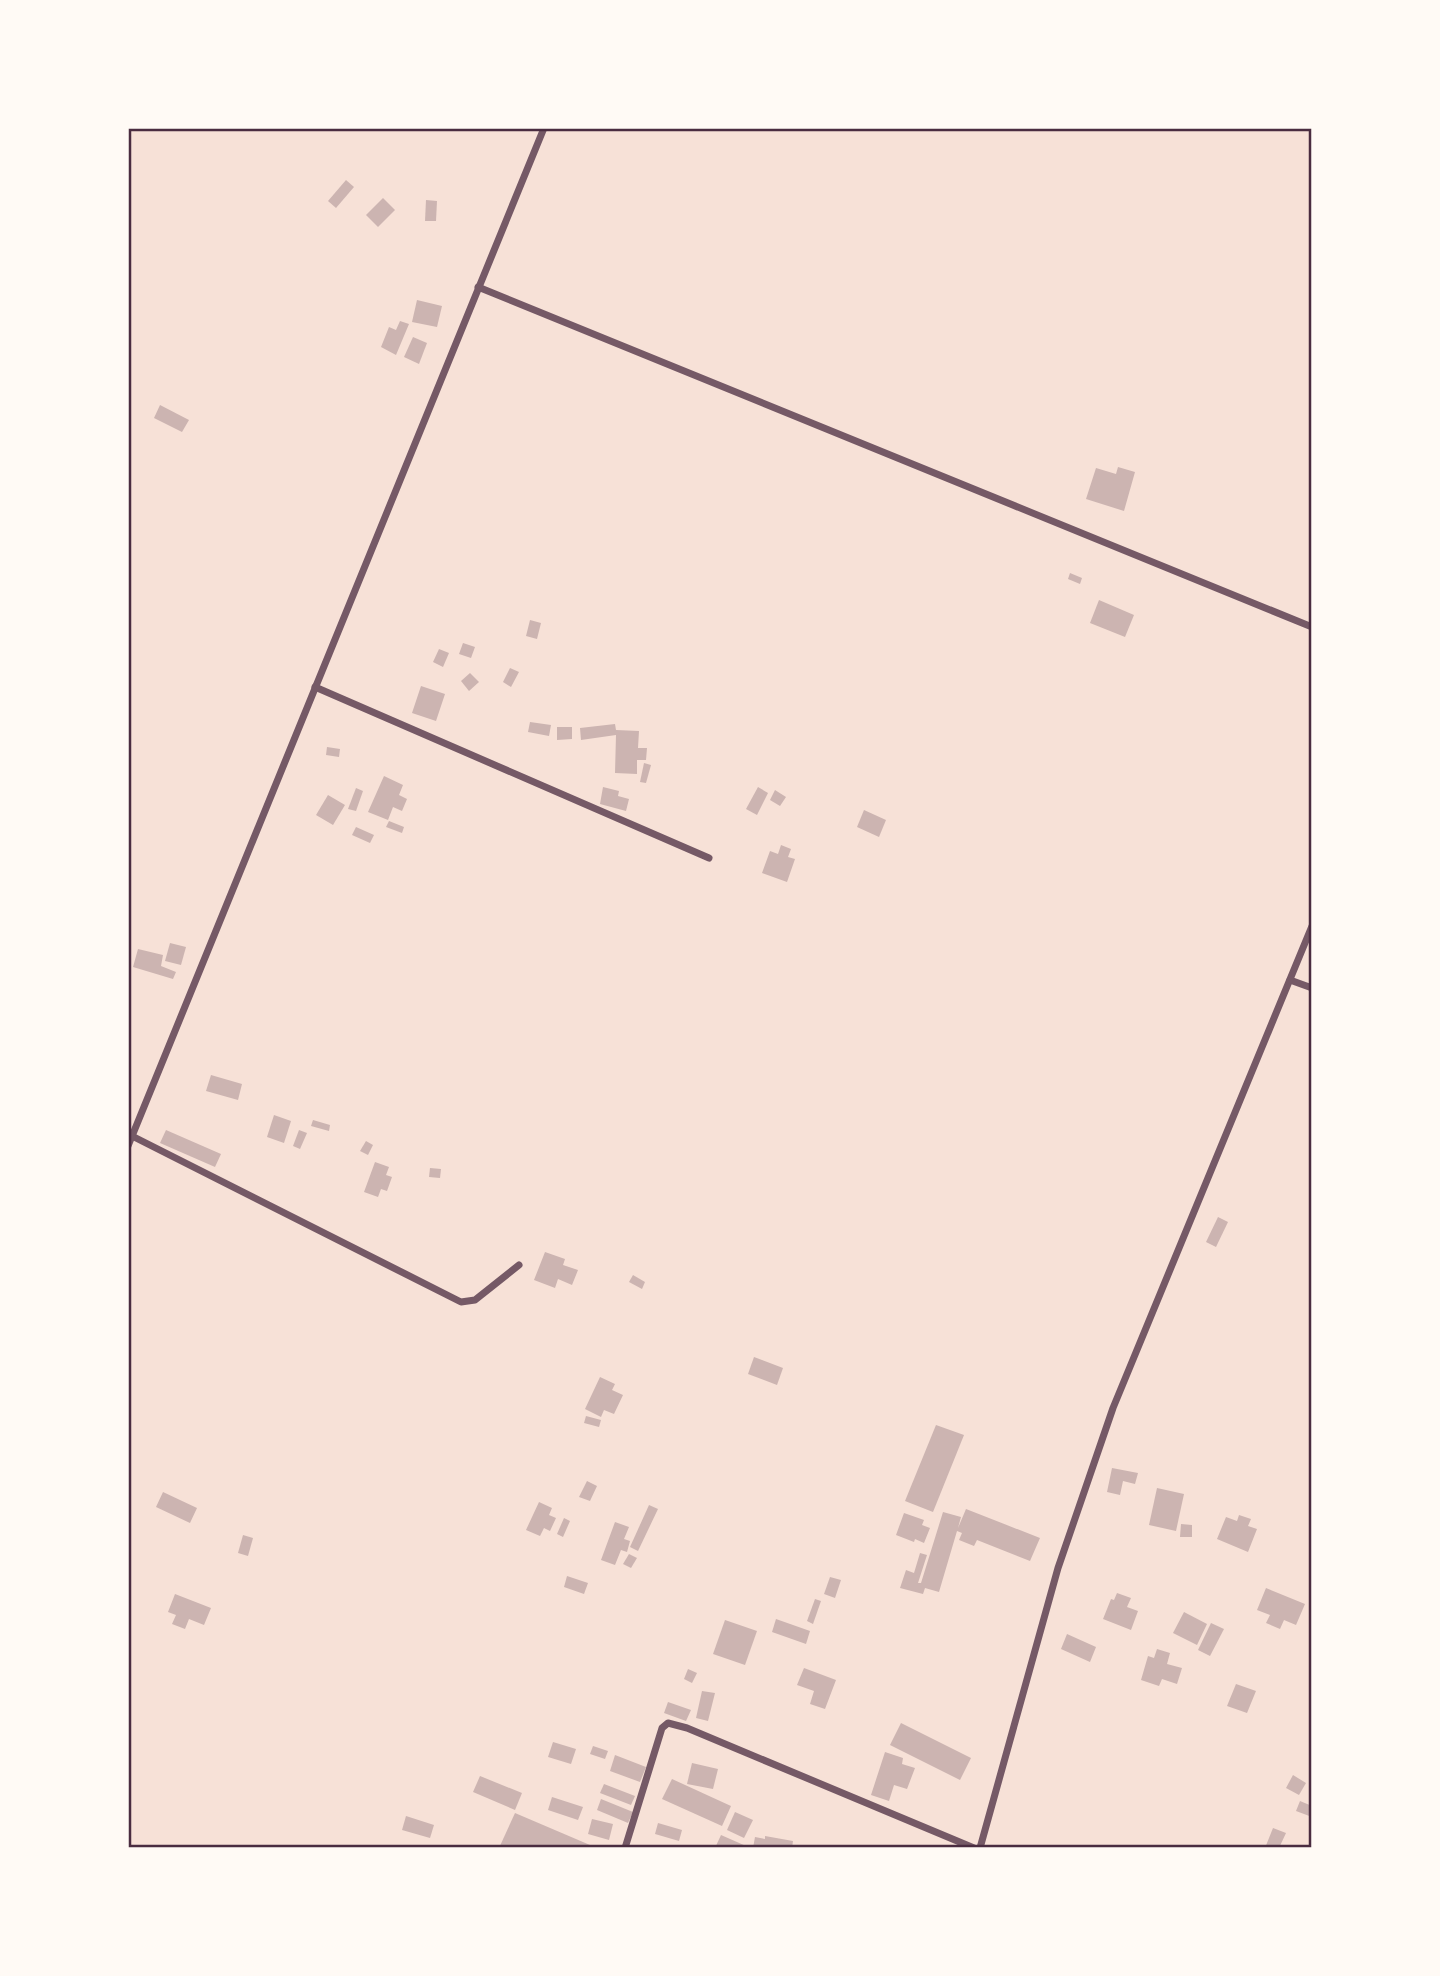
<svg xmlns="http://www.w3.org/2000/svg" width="1440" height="1976" viewBox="0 0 1440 1976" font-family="'Libre Baskerville',serif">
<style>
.building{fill:#ccb4b1}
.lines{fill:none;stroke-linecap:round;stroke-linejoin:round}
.minor{stroke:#755966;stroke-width:7}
.neatline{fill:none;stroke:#4a2c40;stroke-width:2.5}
</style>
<rect width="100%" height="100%" fill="#f7e1d7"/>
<g class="building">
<polygon points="346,180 354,187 336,208 328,201"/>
<polygon points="383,198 395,210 378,227 366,215"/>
<polygon points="426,200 437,201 436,221 425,221"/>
<polygon points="417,300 442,306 437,327 412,322"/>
<polygon points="400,321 409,324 396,355 381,347 389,327 396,330"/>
<polygon points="413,337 427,343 419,364 404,357"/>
<polygon points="160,405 189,420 182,432 154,418"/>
<polygon points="1118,467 1135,472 1124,511 1086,499 1096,468 1116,474"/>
<polygon points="1070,573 1082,578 1080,584 1068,579"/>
<polygon points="1099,600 1134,615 1125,637 1090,623"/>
<polygon points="530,620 541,623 537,639 526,636"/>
<polygon points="463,643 475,647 471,658 459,654"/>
<polygon points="439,649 449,653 443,667 433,662"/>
<polygon points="510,668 519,672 511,687 503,682"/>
<polygon points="470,673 479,682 469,691 461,681"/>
<polygon points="421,686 445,694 436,721 412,713"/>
<polygon points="530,722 551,725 549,736 528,732"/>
<polygon points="615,724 616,730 639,731 638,748 647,748 646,760 637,760 637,774 615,773 616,735 581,740 580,728"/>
<polygon points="557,727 572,727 572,739 557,740"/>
<polygon points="327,747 340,749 339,757 326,755"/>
<polygon points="644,763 651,765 646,783 640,782"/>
<polygon points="384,776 403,785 399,795 407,799 402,811 393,807 388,820 368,812"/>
<polygon points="603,787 619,791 618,796 629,799 626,811 600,804"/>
<polygon points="758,787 768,793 757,815 746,809"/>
<polygon points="356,788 363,791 356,811 348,809"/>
<polygon points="775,790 786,797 780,806 770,800"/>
<polygon points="328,795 345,805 333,825 316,815"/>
<polygon points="864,810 886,820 879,837 857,827"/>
<polygon points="389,821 404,827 402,833 386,827"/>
<polygon points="356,827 374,835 370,843 352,835"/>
<polygon points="781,845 791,849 788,857 795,859 787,882 762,873 770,851 778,854"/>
<polygon points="170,943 186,947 181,965 165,961"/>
<polygon points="138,949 163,955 161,966 176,972 173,979 133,967"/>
<polygon points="211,1075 242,1084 238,1100 206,1091"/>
<polygon points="274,1115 291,1121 284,1143 267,1137"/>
<polygon points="313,1120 330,1125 329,1131 311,1126"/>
<polygon points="166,1130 221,1154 215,1167 160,1143"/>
<polygon points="299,1130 307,1133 300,1149 293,1146"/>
<polygon points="366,1141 373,1145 368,1155 360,1151"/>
<polygon points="375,1162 389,1167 386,1175 392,1177 387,1191 381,1189 378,1197 364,1192"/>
<polygon points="430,1168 441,1169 440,1178 429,1177"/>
<polygon points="1218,1217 1228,1222 1216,1247 1206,1242"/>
<polygon points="545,1252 565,1259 563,1265 578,1270 572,1285 558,1279 555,1288 534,1280"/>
<polygon points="633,1275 645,1282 642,1289 629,1282"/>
<polygon points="754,1357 783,1368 777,1385 748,1374"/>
<polygon points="600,1377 615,1384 612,1390 623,1395 614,1414 604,1410 601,1417 585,1409"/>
<polygon points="586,1416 601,1420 599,1427 584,1423"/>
<polygon points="936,1425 964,1435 933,1512 905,1501"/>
<polygon points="1112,1468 1138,1473 1135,1484 1123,1481 1120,1495 1107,1492"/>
<polygon points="587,1481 597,1486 590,1501 579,1497"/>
<polygon points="1157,1488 1184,1494 1176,1531 1149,1525"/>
<polygon points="163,1492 197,1508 190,1523 156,1507"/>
<polygon points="539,1502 552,1508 549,1515 556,1518 550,1531 544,1528 540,1536 526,1530"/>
<polygon points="649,1505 658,1509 638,1551 630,1547"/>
<polygon points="966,1509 1040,1538 1030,1561 977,1540 974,1546 959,1540 962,1533 957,1531 939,1592 925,1588 923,1594 900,1588 906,1570 914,1573 920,1553 927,1555 918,1583 921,1583 943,1512 961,1517 958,1528"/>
<polygon points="904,1513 924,1520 922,1525 930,1528 924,1543 915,1539 914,1542 896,1535"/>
<polygon points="1239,1515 1251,1519 1248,1526 1257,1529 1248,1552 1217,1539 1226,1517 1237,1521"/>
<polygon points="564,1518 570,1521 563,1537 557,1534"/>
<polygon points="615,1522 629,1527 624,1539 630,1541 627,1552 621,1550 615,1565 601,1560"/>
<polygon points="1181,1524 1192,1525 1192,1537 1180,1537"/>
<polygon points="243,1535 253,1538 248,1556 238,1553"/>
<polygon points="629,1554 637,1558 631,1568 623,1564"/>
<polygon points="567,1576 588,1583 584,1594 564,1587"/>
<polygon points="830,1577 841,1580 835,1598 824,1594"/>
<polygon points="1266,1588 1305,1604 1296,1625 1284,1620 1280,1629 1266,1623 1270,1615 1257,1610"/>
<polygon points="1117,1593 1131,1598 1127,1607 1138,1611 1131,1630 1103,1619 1111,1599 1114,1600"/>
<polygon points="175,1594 211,1608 204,1625 189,1619 185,1629 172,1624 176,1615 168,1612"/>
<polygon points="815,1599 821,1601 813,1624 807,1621"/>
<polygon points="1184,1612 1207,1624 1197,1645 1173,1633"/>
<polygon points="776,1619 810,1631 806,1644 772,1632"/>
<polygon points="725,1620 757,1631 745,1665 713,1654"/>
<polygon points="1211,1623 1224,1629 1210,1656 1198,1650"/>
<polygon points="1067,1634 1096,1647 1090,1662 1061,1649"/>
<polygon points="1157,1649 1170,1653 1167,1664 1182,1668 1177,1684 1162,1679 1159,1686 1141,1680 1148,1656 1154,1658"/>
<polygon points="804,1668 836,1680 825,1709 810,1704 814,1691 797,1685"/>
<polygon points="688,1669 697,1673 692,1683 684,1679"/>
<polygon points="1236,1684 1256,1691 1247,1713 1227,1706"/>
<polygon points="702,1691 715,1693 708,1721 696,1718"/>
<polygon points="668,1702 691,1710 686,1721 664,1713"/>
<polygon points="901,1723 971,1758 960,1780 890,1745"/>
<polygon points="553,1742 576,1749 571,1764 548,1757"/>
<polygon points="593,1746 608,1751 605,1759 590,1754"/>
<polygon points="885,1752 903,1758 902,1764 915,1768 907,1789 894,1785 889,1801 871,1795"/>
<polygon points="615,1755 646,1767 640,1782 610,1771"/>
<polygon points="692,1763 718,1769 713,1789 687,1784"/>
<polygon points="1293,1775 1306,1783 1299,1795 1286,1788"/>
<polygon points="480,1776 522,1793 515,1810 473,1792"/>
<polygon points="672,1779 731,1806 722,1826 662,1799"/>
<polygon points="604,1784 635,1796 631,1805 600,1793"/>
<polygon points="552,1797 583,1807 578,1820 548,1810"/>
<polygon points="601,1799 633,1812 628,1823 597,1810"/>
<polygon points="1300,1801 1312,1806 1312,1817 1296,1811"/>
<polygon points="735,1812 753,1820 744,1838 727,1830"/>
<polygon points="515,1813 597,1848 499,1848"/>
<polygon points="406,1816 434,1825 430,1838 402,1830"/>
<polygon points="592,1819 613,1824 609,1840 588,1834"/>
<polygon points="658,1823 682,1830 679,1841 655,1834"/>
<polygon points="1273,1828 1286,1833 1279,1848 1265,1848"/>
<polygon points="721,1835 746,1846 745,1848 715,1848"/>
<polygon points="765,1836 793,1841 792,1848 753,1848 755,1837 765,1839"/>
</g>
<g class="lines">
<g class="minor">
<polyline points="478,287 1312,627"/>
<polyline points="315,687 709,858"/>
<polyline points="1290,980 1312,988"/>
<polyline points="132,1136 461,1302 475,1300 519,1265"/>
<polyline points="128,1146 544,128"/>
<polyline points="625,1848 662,1728 668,1723 687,1728 974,1848"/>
<polyline points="980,1848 1058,1568 1113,1408 1312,926"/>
</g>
</g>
<rect width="1440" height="1976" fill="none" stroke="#fffaf5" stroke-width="259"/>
<rect x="130" y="130" width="1180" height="1716" class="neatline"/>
</svg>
